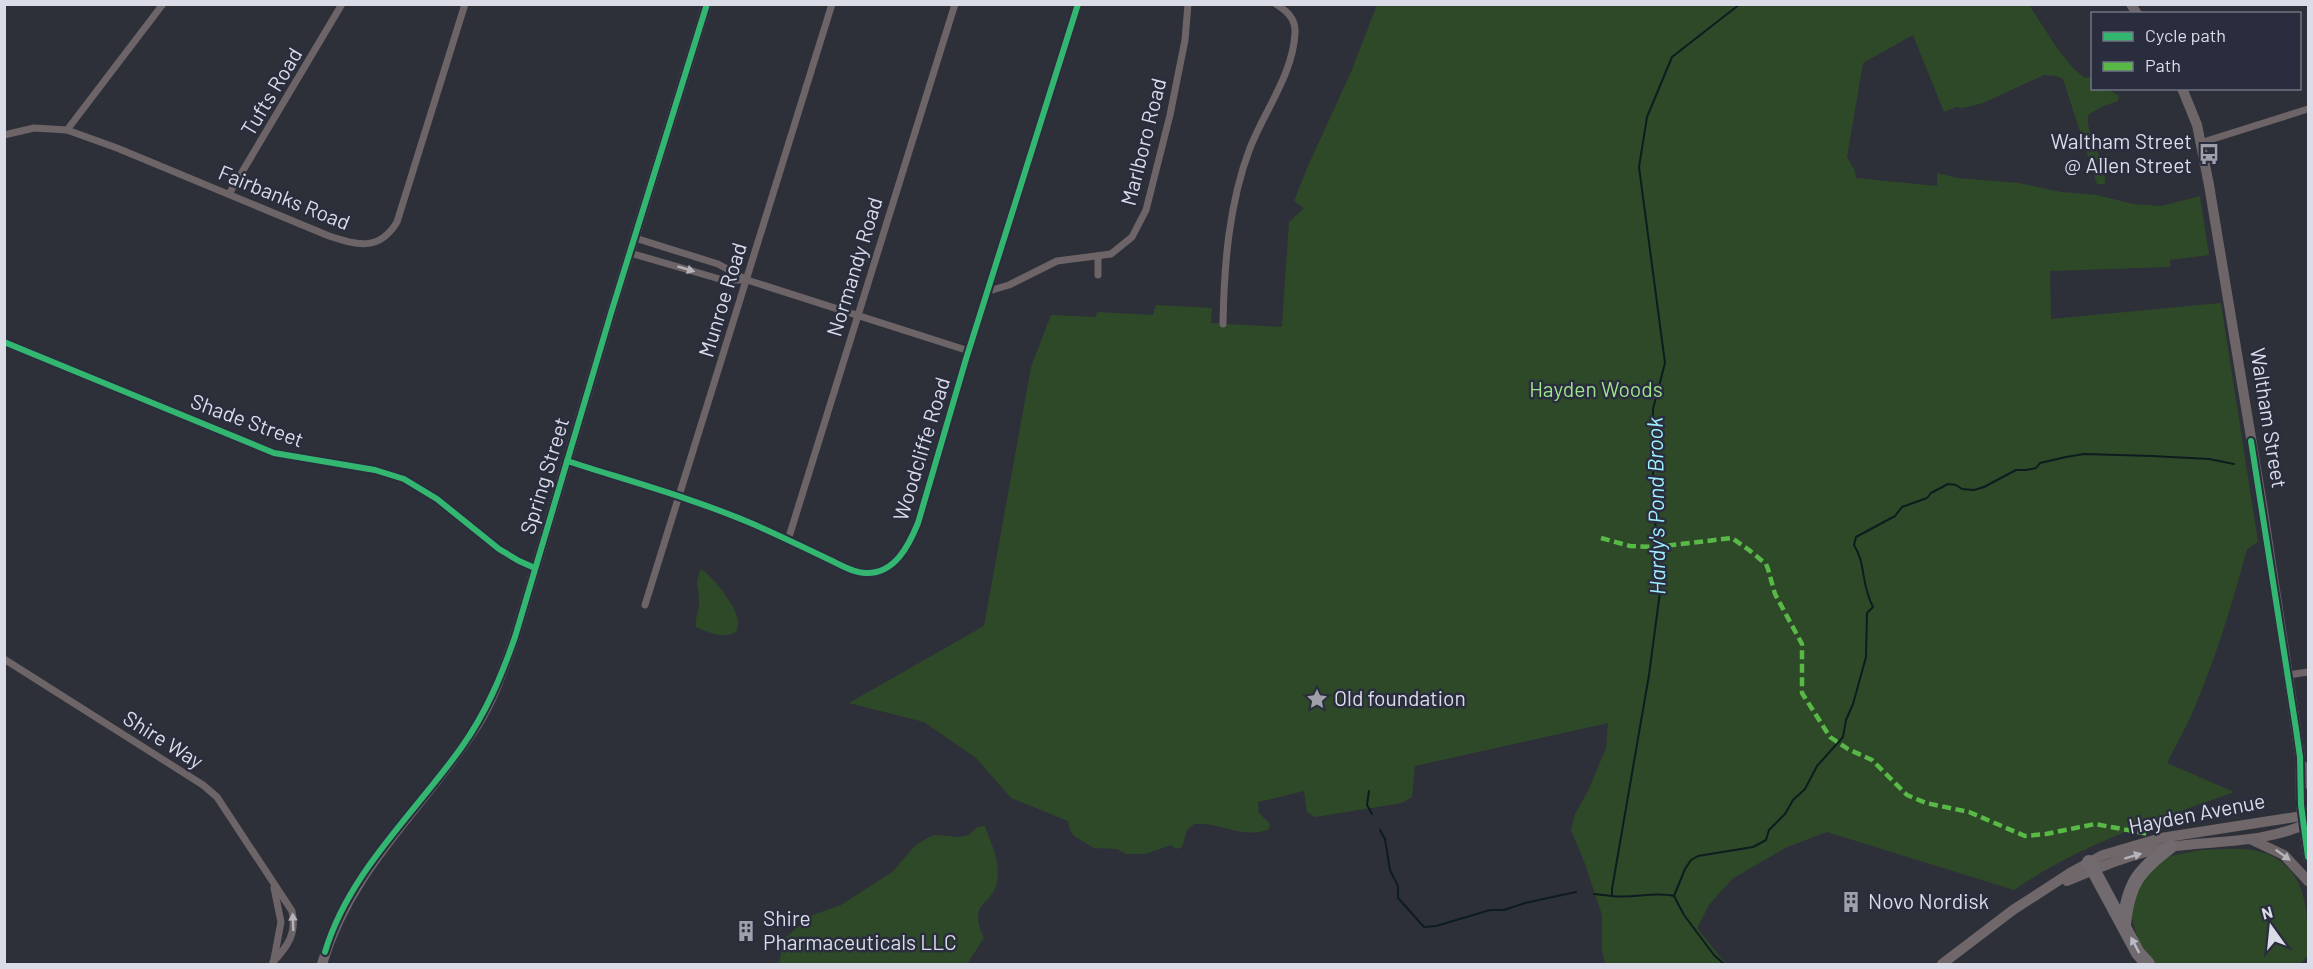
<svg xmlns="http://www.w3.org/2000/svg" width="2313" height="969" viewBox="0 0 2313 969" font-family="Barlow,sans-serif">
<style>
.green{fill:#2e4928}
.lines{fill:none;stroke-linecap:round;stroke-linejoin:round}
.stream{stroke:#0d1c1f;stroke-width:2}
.street{stroke:#6d6467;stroke-width:7}
.secondary{stroke:#6f676a;stroke-width:10}
.primary{stroke:#6e6569;stroke-width:10}
.highway{stroke:#716b6f;stroke-width:14}
.quiet{stroke:#58b947;stroke-width:4.5;stroke-dasharray:9 4.5;stroke-linecap:butt}
.cycleway-casing{stroke:#2a2d3d;stroke-width:10}
.cycleway{stroke:#33b770;stroke-width:6}
.oneway{fill:#b4b3ba}
.oneway2{fill:#b4b3bb}
.oneway3{fill:#b5b4bb}
.oneway4{fill:#babbc3}
.labels{text-anchor:middle;stroke-width:5;stroke-linejoin:round;paint-order:stroke}
.street-label{font-size:21px;fill:#dadde7;stroke:#2a2d3d}
.poi-label{font-size:21px;fill:#dadde7;stroke:#2a2d3d;text-anchor:start}
.park-label{font-size:21px;fill:#9ee48d;stroke:#2a2d3d}
.water-label{font-size:22px;font-style:italic;fill:#9ef0ff;stroke:#2a2d3d}
</style>
<rect width="100%" height="100%" fill="#2e3039"/>
<g class="green">
<path d="M1377,5H2029L2057,48L2074,69L2085,78L2092,77V88L2107,89L2119,96L2118,101L2101,107L2088,115C2086,140 2107,159 2105,184H2097L2063,79L2056,76L2044,75L1983,103L1963,108L1956,107L1944,112L1913,35L1863,63L1847,157L1855,171L1856,178L1937,186V173L1958,178L2019,183L2061,192L2097,195L2133,204L2162,206L2200,196L2209,255L2170,260V267L2050,271L2051,319L2221,303L2258,542L2247,549C2233,601 2217,654 2196,704C2188,724 2177,743 2167,763L2234,792C2157,820 2082,843 2014,890L1827,832L1787,847L1732,879L1709,905L1697,928L1726,964H1605L1602,950V915L1584,861L1571,830L1575,814L1588,791L1606,748L1608,723L1415,766L1412,797L1402,803L1315,817L1307,812L1304,791L1258,802L1259,813L1270,824L1269,829C1243,840 1221,822 1194,824L1187,830L1182,847L1176,849L1171,845L1145,854H1126L1117,849L1094,848L1074,836L1070,829L1068,821L1011,798L976,758L924,722L849,703L984,626L1031,367L1051,315L1096,317L1097,312L1153,315L1156,305L1212,308L1211,323L1282,327L1289,222L1304,208L1294,201L1308,166L1351,72Z"/>
<path d="M701,569C713,577 738,608 738,622C738,626 737,629 736,632C724,639 709,633 696,627C695,616 699,613 699,603C700,587 693,585 701,569Z"/>
<path d="M985,826C991,844 1001,862 997,882C992,907 967,900 984,938L967,964H779L784,939L810,916L841,905L892,872L916,845L929,837L935,835L959,837L969,835L978,827Z"/>
<path d="M2200,850C2220,850 2244,846 2264,853C2309,868 2308,916 2308,955L2302,962L2292,964H2156L2139,944L2130,911L2139,881L2166,857Z"/>
</g>
<g class="lines">
<g class="stream">
<polyline points="1369,791 1367,805 1372,814"/>
<polyline points="1380,830 1385,839 1390,870 1398,886 1398,898 1424,927 1436,926 1490,910 1504,910 1525,903 1576,892"/>
<polyline points="1594,894 1612,896"/>
<path d="M1674,896L1685,869L1691,860L1698,856L1753,847L1766,840L1769,830L1785,814L1793,800L1805,789L1817,766L1843,737L1846,720L1853,704L1866,657L1867,613L1873,607C1861,585 1866,564 1854,545L1856,537L1895,516L1902,507L1927,498L1931,493L1948,484L1956,485L1962,489L1974,490L1984,487L2016,470H2026L2036,468L2040,463L2066,457L2084,454L2152,456L2209,459L2234,464"/>
<path d="M1724,964L1714,955L1684,915L1674,896C1653,891 1633,899 1612,896V889L1649,675L1660,592L1653,489V409L1665,363L1639,167L1647,117L1672,57L1740,4"/>
</g>
<g class="street">
<polyline points="67,130 163,4"/>
<path d="M4,135L34,128L67,130L117,148L329,236C357,245 379,252 397,222L465,4"/>
<polyline points="2200,143 2308,109"/>
<polyline points="229,194 342,4"/>
<polyline points="635,238 718,264 747,280 969,351"/>
<polyline points="630,253 723,280 744,280"/>
<polyline points="1098,256 1098,275"/>
<polyline points="989,291 1009,285 1057,261 1111,254 1132,237 1146,210 1170,115 1185,40 1188,4"/>
<path d="M1223,324C1224,265 1229,203 1250,148C1265,110 1293,74 1295,33C1296,19 1287,11 1276,4"/>
<polyline points="4,342 274,453 375,470 404,479 437,499 499,549 519,561 535,568"/>
<path d="M567,461C629,481 692,498 753,524C778,535 803,547 828,559C839,564 853,573 866,573C895,574 909,545 918,523L966,359L1078,4"/>
<polyline points="788,540 955,4"/>
<polyline points="645,605 832,4"/>
<path d="M4,659L203,785L217,797L292,911C297,933 288,946 273,962"/>
<polyline points="2288,675 2308,672"/>
<polyline points="274,959 281,922 274,888"/>
</g>
<g class="secondary">
<path d="M2067,881C2100,867 2133,853 2168,847C2216,840 2264,844 2308,823"/>
<path d="M322,964C351,866 424,808 477,725C494,698 504,667 515,637L611,313L707,4"/>
<polyline points="1942,964 2013,910 2070,873 2103,855 2161,838 2308,815"/>
</g>
<g class="primary">
<polyline points="2131,4 2137,14"/>
<polyline points="2182,88 2197,125 2209,185 2262,504 2296,729 2300,757 2301,805 2308,857"/>
<polyline points="2303,766 2308,784"/>
<polyline points="2250,839 2284,855 2308,881"/>
</g>
<g class="highway">
<polyline points="2089,862 2138,953 2148,964"/>
<path d="M2124,925C2128,884 2138,871 2170,847"/>
</g>
<polyline class="quiet" points="1601,538 1630,546 1656,547 1732,538 1749,550 1766,564 1768,569 1775,594 1802,644 1802,693 1830,737 1848,749 1872,760 1907,795 1926,803 1969,812 2025,836 2046,834 2095,824 2149,834"/>
<defs>
<g id="cycleway">
<polyline points="4,342 274,453 375,470 404,479 437,499 499,549 519,561 535,568"/>
<polyline points="2251,441 2296,729 2300,757 2301,805 2308,857"/>
<path d="M567,461C629,481 692,498 753,524C778,535 803,547 828,559C839,564 853,573 866,573C895,574 909,545 918,523L966,359L1078,4"/>
<path d="M325,952C349,872 414,814 461,748C486,713 501,677 515,637L611,313L707,4"/>
</g>
</defs>
<use href="#cycleway" class="cycleway-casing"/>
<use href="#cycleway" class="cycleway"/>
</g>
<defs><path id="oneway-solid" d="M-6-.8H1V-3.2L6.5 0L1 3.2V.8H-6Z" transform="scale(1.5)"/></defs>
<g class="oneway">
<use href="#oneway-solid" transform="translate(686 269) rotate(17)"/>
<use href="#oneway-solid" transform="translate(293 922) rotate(-92)"/>
</g>
<use class="oneway2" href="#oneway-solid" transform="translate(2283 855) rotate(36)"/>
<use class="oneway3" href="#oneway-solid" transform="translate(2133 856) rotate(-17)"/>
<use class="oneway4" href="#oneway-solid" transform="translate(2135 945) rotate(-118)"/>
<defs>
<symbol id="bus-bare" viewBox="-9 -9 18 18"><path d="M-5-6H5V4H4V6H2V4H-2V6H-4V4H-5ZM-3.5-4V0h7V-4ZM-3.5 1.2v1.5H-2V1.2ZM2 1.2v1.5H3.5V1.2Z" fill="#9ea0aa" stroke="#2a2d3d" stroke-width="2.5" paint-order="stroke"/></symbol>
<symbol id="sight-bare" viewBox="-9 -9 18 18"><path d="M0-6L1.8-2.2L6-1.7L2.9 1.2L3.7 5.4L0 3.3L-3.7 5.4L-2.9 1.2L-6-1.7L-1.8-2.2Z" fill="#9ea0aa" stroke="#2a2d3d" stroke-width="2.5" paint-order="stroke"/></symbol>
<symbol id="building-bare" viewBox="-9 -9 18 18"><path d="M-4-6H4V6H1V3H-1V6H-4ZM-2.5-4.3h1.7v1.8h-1.7ZM.8-4.3h1.7v1.8H.8ZM-2.5-1h1.7V.8h-1.7ZM.8-1h1.7V.8H.8Z" fill="#9ea0aa" stroke="#2a2d3d" stroke-width="2.5" paint-order="stroke"/></symbol>
</defs>
<g fill-rule="evenodd">
<use href="#bus-bare" x="2194" y="139" width="30" height="30"/>
<use href="#sight-bare" x="1302" y="684" width="30" height="30"/>
<use href="#building-bare" x="1836" y="887" width="30" height="30"/>
<use href="#building-bare" x="731" y="916" width="30" height="30"/>
</g>
<g class="labels">
<g class="street-label">
<text transform="translate(272 92) rotate(-59)" y="7">Tufts Road</text>
<text transform="translate(1144 142) rotate(-76)" y="7">Marlboro Road</text>
<text transform="translate(284 198) rotate(22)" y="7">Fairbanks Road</text>
<text transform="translate(855 267) rotate(-73)" y="7">Normandy Road</text>
<text transform="translate(723 300) rotate(-73)" y="7">Munroe Road</text>
<text transform="translate(2268 418) rotate(81)" y="7">Waltham Street</text>
<text transform="translate(247 421) rotate(20)" y="7">Shade Street</text>
<text transform="translate(922 449) rotate(-73)" y="7">Woodcliffe Road</text>
<text transform="translate(545 476) rotate(-73)" y="7">Spring Street</text>
<text transform="translate(163 740) rotate(32)" y="7">Shire Way</text>
<text transform="translate(2197 814) rotate(-11)" y="7">Hayden Avenue</text>
</g>
<g class="poi-label">
<text x="2192" y="149" text-anchor="end">Waltham Street<tspan x="2192" dy="24">@ Allen Street</tspan></text>
<text x="1334" y="706">Old foundation</text>
<text x="1868" y="909">Novo Nordisk</text>
<text x="763" y="926">Shire<tspan x="763" dy="24">Pharmaceuticals LLC</tspan></text>
</g>
<g class="park-label">
<text x="1596" y="397">Hayden Woods</text>
</g>
<g class="water-label">
<text transform="translate(1656 506) rotate(-91)" y="8">Hardy's Pond Brook</text>
</g>
</g>
<rect width="2313" height="969" fill="none" stroke="#dadde7" stroke-width="12"/>
<rect x="2091" y="12" width="210" height="78" fill="#2a2d3d" stroke="#707381" stroke-width="1.5"/>
<rect x="2103" y="32" width="30" height="9" fill="#33b770" stroke="#707381" stroke-width="1.5"/>
<text x="2145" y="42" font-size="18" fill="#dadde7">Cycle path</text>
<rect x="2103" y="62" width="30" height="9" fill="#58b947" stroke="#707381" stroke-width="1.5"/>
<text x="2145" y="72" font-size="18" fill="#dadde7">Path</text>
<g transform="translate(2271 927) rotate(345)" stroke="#2a2d3d" stroke-width="4.5" paint-order="stroke">
<path d="M0-4.5L10 22L0 15L-10 22Z" fill="#dadde7"/>
<text y="-9" font-size="16" font-weight="bold" text-anchor="middle" fill="#dadde7">N</text>
</g>
</svg>
